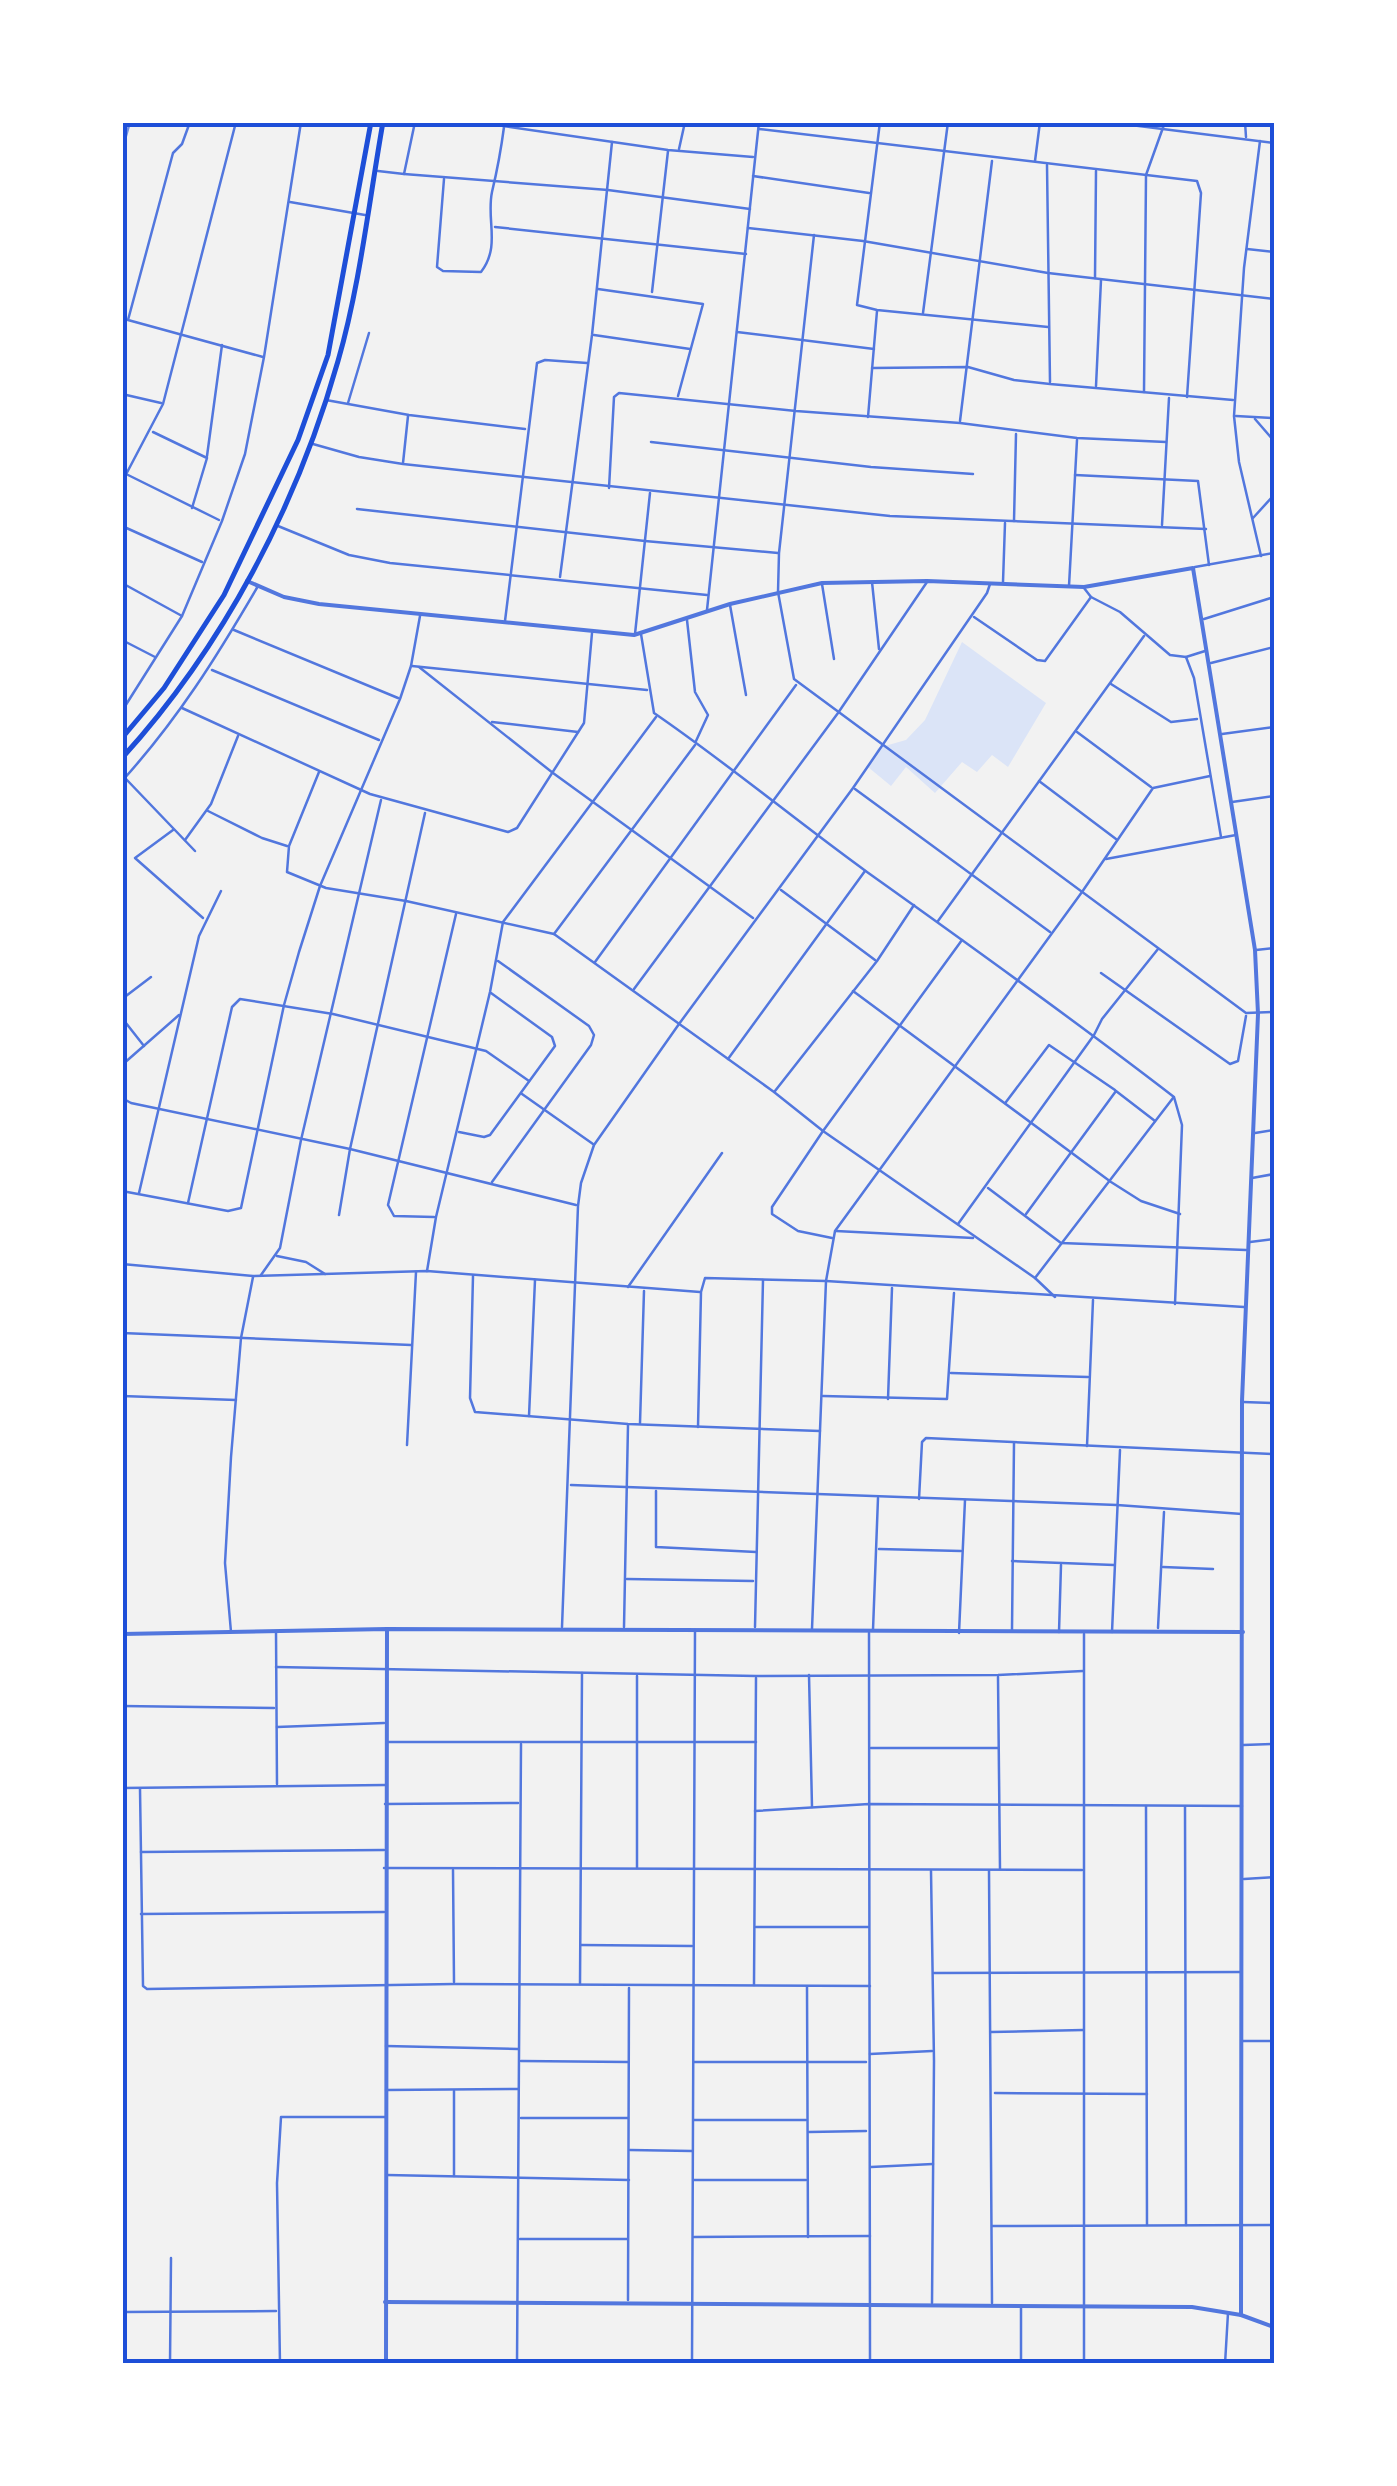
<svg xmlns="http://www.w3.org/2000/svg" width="1397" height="2486" viewBox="0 0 1397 2486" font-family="'PT Serif',serif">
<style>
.green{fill:#dbe4f7}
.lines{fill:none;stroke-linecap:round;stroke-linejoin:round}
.minor{stroke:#5277de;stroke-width:2.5}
.tertiary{stroke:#5277de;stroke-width:4}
.primary{stroke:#1d4ed8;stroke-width:5}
.rail{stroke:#7290e2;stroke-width:2.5}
.neatline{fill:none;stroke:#1d4ed8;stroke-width:4}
</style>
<rect width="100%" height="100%" fill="#f2f2f2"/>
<polygon class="green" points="962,642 1046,703 1008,767 992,755 977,772 962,762 935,793 906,767 891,786 868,767 878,748 906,740 925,720"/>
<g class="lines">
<g class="minor">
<polyline points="190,122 182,144 173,153 128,320 263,357"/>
<polyline points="476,122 668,150 753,157"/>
<polyline points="880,122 857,305 877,310 1048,327"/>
<polyline points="1107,122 1274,143"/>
<polyline points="1245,122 1246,137"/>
<polyline points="759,129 1197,181 1201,193 1187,397"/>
<polyline points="1260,141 1244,268 1234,416 1239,462 1261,556"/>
<polyline points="679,149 685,122"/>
<polyline points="1035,161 1040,122"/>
<polyline points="1047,165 1050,382"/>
<polyline points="378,171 404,174 415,122"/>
<polyline points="404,174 608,190 750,209"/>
<polyline points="753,176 869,193"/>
<path d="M444,179L437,267L443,271L481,272C501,246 486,220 492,192C497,171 501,150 504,127"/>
<polyline points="290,202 365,215"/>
<polyline points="495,227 746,254"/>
<polyline points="748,228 863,241 1048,273 1274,299"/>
<polyline points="814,235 779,553 778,592 794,679 1246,1013 1274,1012"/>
<polyline points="1247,249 1274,252"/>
<polyline points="1095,278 1096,171"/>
<polyline points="598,289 703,304 678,396"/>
<polyline points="652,292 668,151"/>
<polyline points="923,313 948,122"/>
<polyline points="737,332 874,349"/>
<polyline points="594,335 690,349"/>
<polyline points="872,368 968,367 1014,380 1050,384 1233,400"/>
<polyline points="1096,386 1101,280"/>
<polyline points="1144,392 1146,175 1165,122"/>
<polyline points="122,394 161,403"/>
<polyline points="326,400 409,415 525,429"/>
<polyline points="348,403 369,333"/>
<polyline points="1236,416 1274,418"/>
<polyline points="868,417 877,311"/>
<polyline points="1255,419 1274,441"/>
<polyline points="960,421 992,161"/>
<polyline points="153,432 207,458 192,508"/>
<polyline points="651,442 871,467 973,474"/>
<polyline points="313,444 359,457 403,464 890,516 1206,529"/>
<polyline points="207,456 222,345"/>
<polyline points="403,463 408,416"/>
<polyline points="122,472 219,520"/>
<polyline points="1075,475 1198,481 1209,565"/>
<polyline points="122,482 163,404 236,122"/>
<polyline points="609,488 614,397 619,393 796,411 960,423 1077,438 1166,442"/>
<polyline points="357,509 645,541 778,553"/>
<polyline points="1253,518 1274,495"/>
<polyline points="1014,521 1016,434"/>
<polyline points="1162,525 1169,398"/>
<polyline points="122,526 202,562"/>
<polyline points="278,526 349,555 390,563 707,595"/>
<polyline points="1195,567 1274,553"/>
<polyline points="560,577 592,335 612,142"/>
<polyline points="872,582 879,649"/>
<polyline points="1003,582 1005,523"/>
<polyline points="122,583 182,616"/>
<polyline points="822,584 834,659"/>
<polyline points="1069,586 1077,440"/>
<polyline points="1084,588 1091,597 1120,612 1170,655 1186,657 1205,651"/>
<polyline points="730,605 746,695"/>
<polyline points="707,610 759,122"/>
<polyline points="974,617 1037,660 1045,661 1091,597"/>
<polyline points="1204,619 1274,597"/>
<polyline points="687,620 695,692 708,715 696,741"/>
<polyline points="505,621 537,363 545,360 587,363"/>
<polyline points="234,630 398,698"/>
<polyline points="635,634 650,493"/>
<path d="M641,634L654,713C727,763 795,820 867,872C971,946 1073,1019 1174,1097L1182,1125L1175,1304"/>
<polyline points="122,640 155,657"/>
<polyline points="1186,657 1194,678 1221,837"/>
<polyline points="1211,663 1274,647"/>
<polyline points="412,666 647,690"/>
<polyline points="419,667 553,773 753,918"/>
<polyline points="212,670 379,740"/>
<polyline points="1111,684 1171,722 1197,719"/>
<polyline points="182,708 370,794 508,832 517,828 584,723 592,633"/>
<polyline points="122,711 182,616 222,521 245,454 264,357 301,122"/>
<polyline points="492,722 578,732"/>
<polyline points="1077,732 1151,787"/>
<polyline points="1222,734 1274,727"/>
<polyline points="319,772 289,846 287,872 326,888 406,901 554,934 774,1092 823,1131 1035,1278 1055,1297"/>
<polyline points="126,779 195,851"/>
<path d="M122,781C178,719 216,658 258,586"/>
<polyline points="1039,781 1116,839"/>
<polyline points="855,789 1050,932"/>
<polyline points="1232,802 1274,796"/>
<polyline points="208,811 262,838 287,846"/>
<polyline points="173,830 135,858 203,918"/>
<polyline points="185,840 211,804 238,736"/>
<polyline points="1106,859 1236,835"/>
<polyline points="781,890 875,960"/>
<polyline points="938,921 1144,636"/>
<polyline points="554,934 695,745"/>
<polyline points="1256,950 1274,948"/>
<polyline points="595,962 796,685"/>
<polyline points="1101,973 1230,1064 1238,1061 1246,1016"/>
<polyline points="634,989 838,713 927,582"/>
<polyline points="853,991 1111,1182 1141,1201 1180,1214"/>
<polyline points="122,999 151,977"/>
<polyline points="122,1018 144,1046"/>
<polyline points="728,1059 865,871"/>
<polyline points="122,1065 179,1015"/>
<polyline points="775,1091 877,961 914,905"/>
<polyline points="522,1094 593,1144"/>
<polyline points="122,1098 131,1103 350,1149 576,1205"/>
<polyline points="1006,1102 1049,1045 1115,1090"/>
<polyline points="459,1132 484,1137 490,1135 555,1046 552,1037 491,993"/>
<polyline points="1255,1133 1274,1130"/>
<polyline points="1252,1178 1274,1174"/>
<polyline points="492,1182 591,1045 594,1035 589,1026 498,961"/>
<polyline points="988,1188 1061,1243 1246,1250"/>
<polyline points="122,1191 228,1211 241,1208 284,1005 299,952 320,886 400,699 411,666 420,616"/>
<polyline points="139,1193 199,936 221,891"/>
<polyline points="188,1203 232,1007 240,999 333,1014 486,1051 529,1081"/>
<polyline points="1026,1214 1116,1091 1155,1121"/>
<polyline points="339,1215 350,1149 425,813"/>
<polyline points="434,1217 394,1216 388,1205 456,914"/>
<polyline points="958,1224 1094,1035 1102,1019 1158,949"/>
<polyline points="836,1231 973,1238"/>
<polyline points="832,1238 798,1231 772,1214 772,1207 823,1131 962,940"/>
<polyline points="1250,1242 1274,1239"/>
<polyline points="277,1256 306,1262 325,1274"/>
<polyline points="122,1264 253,1276 427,1271 700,1292"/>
<polyline points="427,1271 436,1217 490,992 503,922 656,717"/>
<polyline points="261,1275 280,1248 301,1140 381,800"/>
<polyline points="473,1276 470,1398 475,1412 628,1424 820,1431"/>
<polyline points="1035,1278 1173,1098"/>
<polyline points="628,1287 722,1153"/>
<polyline points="122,1333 411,1345"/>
<polyline points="951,1373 1088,1377"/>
<polyline points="122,1396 236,1400"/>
<polyline points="823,1396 947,1399 954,1293"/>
<polyline points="888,1399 892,1288"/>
<polyline points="1243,1402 1274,1403"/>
<polyline points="529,1416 535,1280"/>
<polyline points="640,1423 644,1291"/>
<polyline points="698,1427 701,1292 705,1278 826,1281 1244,1307"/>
<polyline points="407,1445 416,1272"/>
<polyline points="1087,1446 1093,1300"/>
<polyline points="571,1485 1117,1505 1242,1514"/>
<polyline points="656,1491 656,1547 756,1552"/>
<polyline points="919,1499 922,1442 926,1438 1274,1454"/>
<polyline points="879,1549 961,1551"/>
<polyline points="1012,1561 1114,1565"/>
<polyline points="1163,1567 1213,1569"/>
<polyline points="627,1579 753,1581"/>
<polyline points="562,1627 578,1206 581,1183 594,1145 679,1024 853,788 987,593 990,584"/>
<polyline points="624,1627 628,1425"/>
<polyline points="755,1627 763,1280"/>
<polyline points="1158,1628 1164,1512"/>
<polyline points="812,1629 826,1281 835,1231 1082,892 1153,788 1210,776"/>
<polyline points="873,1630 878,1498"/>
<polyline points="1012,1630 1014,1443"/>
<polyline points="231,1632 225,1563 231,1457 241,1338 253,1277"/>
<polyline points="276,1632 277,1784"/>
<polyline points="1059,1632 1061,1565"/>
<polyline points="1112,1632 1120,1450"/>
<polyline points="869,1633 870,2364"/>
<polyline points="959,1633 965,1500"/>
<polyline points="276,1667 756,1676 998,1675 1083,1671"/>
<polyline points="809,1675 812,1807"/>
<polyline points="637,1676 637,1868"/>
<polyline points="998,1677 1000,1869"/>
<polyline points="122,1706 274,1708"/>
<polyline points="277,1727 384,1723"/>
<polyline points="387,1742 756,1742"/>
<polyline points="1243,1745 1274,1744"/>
<polyline points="871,1748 998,1748"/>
<polyline points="122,1788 385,1785"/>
<polyline points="140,1789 143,1986 147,1989 454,1984 870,1986"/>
<polyline points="385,1804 518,1803"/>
<polyline points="1146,1806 1147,2225"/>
<polyline points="1185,1807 1186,2225"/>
<polyline points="755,1811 869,1804 1242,1806"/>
<polyline points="141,1852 384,1850"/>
<polyline points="384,1868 1082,1870"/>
<polyline points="453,1870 454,1982"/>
<polyline points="931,1871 934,2061 932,2303"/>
<polyline points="989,1871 992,2303"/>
<polyline points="1244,1879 1274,1877"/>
<polyline points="141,1914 384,1912"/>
<polyline points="756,1927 868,1927"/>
<polyline points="581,1945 692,1946"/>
<polyline points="934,1973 1241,1972"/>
<polyline points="580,1984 582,1673"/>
<polyline points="754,1985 756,1678"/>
<polyline points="807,1987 808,2237"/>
<polyline points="991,2032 1083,2030"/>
<polyline points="1243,2041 1274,2041"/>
<polyline points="386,2046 518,2049"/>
<polyline points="870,2054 932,2051"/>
<polyline points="521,2061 628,2062"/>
<polyline points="694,2062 866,2062"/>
<polyline points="386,2090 518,2089"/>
<polyline points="454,2091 454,2176"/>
<polyline points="995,2093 1147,2094"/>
<polyline points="521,2118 628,2118"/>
<polyline points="694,2120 806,2120"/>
<polyline points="809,2132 866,2131"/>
<polyline points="630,2150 692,2151"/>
<polyline points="871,2167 933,2164"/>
<polyline points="387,2175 629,2180"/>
<polyline points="694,2180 806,2180"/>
<polyline points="992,2226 1274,2225"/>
<polyline points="694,2237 870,2236"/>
<polyline points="520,2239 627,2239"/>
<polyline points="628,2300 629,1988"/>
<polyline points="1021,2306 1021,2364"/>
<polyline points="122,2312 276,2311"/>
<polyline points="170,2364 171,2258"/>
<polyline points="280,2364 277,2183 281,2117 385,2117"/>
<polyline points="517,2364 521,1744"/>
<polyline points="692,2364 695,1630"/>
<polyline points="1084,2364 1084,1634"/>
<polyline points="1225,2364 1228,2313"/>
</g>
<g class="tertiary">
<polyline points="247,581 284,597 319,604 634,635 730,604 822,583 927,581 1084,587 1193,568 1255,950 1258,1014 1242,1401 1241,2315"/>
<polyline points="122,1634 387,1629 1243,1632"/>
<polyline points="385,2302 1192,2307 1241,2315 1274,2327"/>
<polyline points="386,2364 387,1629"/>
</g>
<g class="primary">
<polyline points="122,738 164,688 224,595 298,440 328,355 371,122"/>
<path d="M122,758C223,647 297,506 338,361C360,285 369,201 383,122"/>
</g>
<polyline class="rail" points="122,150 130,122"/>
</g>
<rect width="1397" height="2486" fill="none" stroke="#ffffff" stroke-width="250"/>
<rect x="125" y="125" width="1147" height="2236" class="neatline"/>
</svg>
